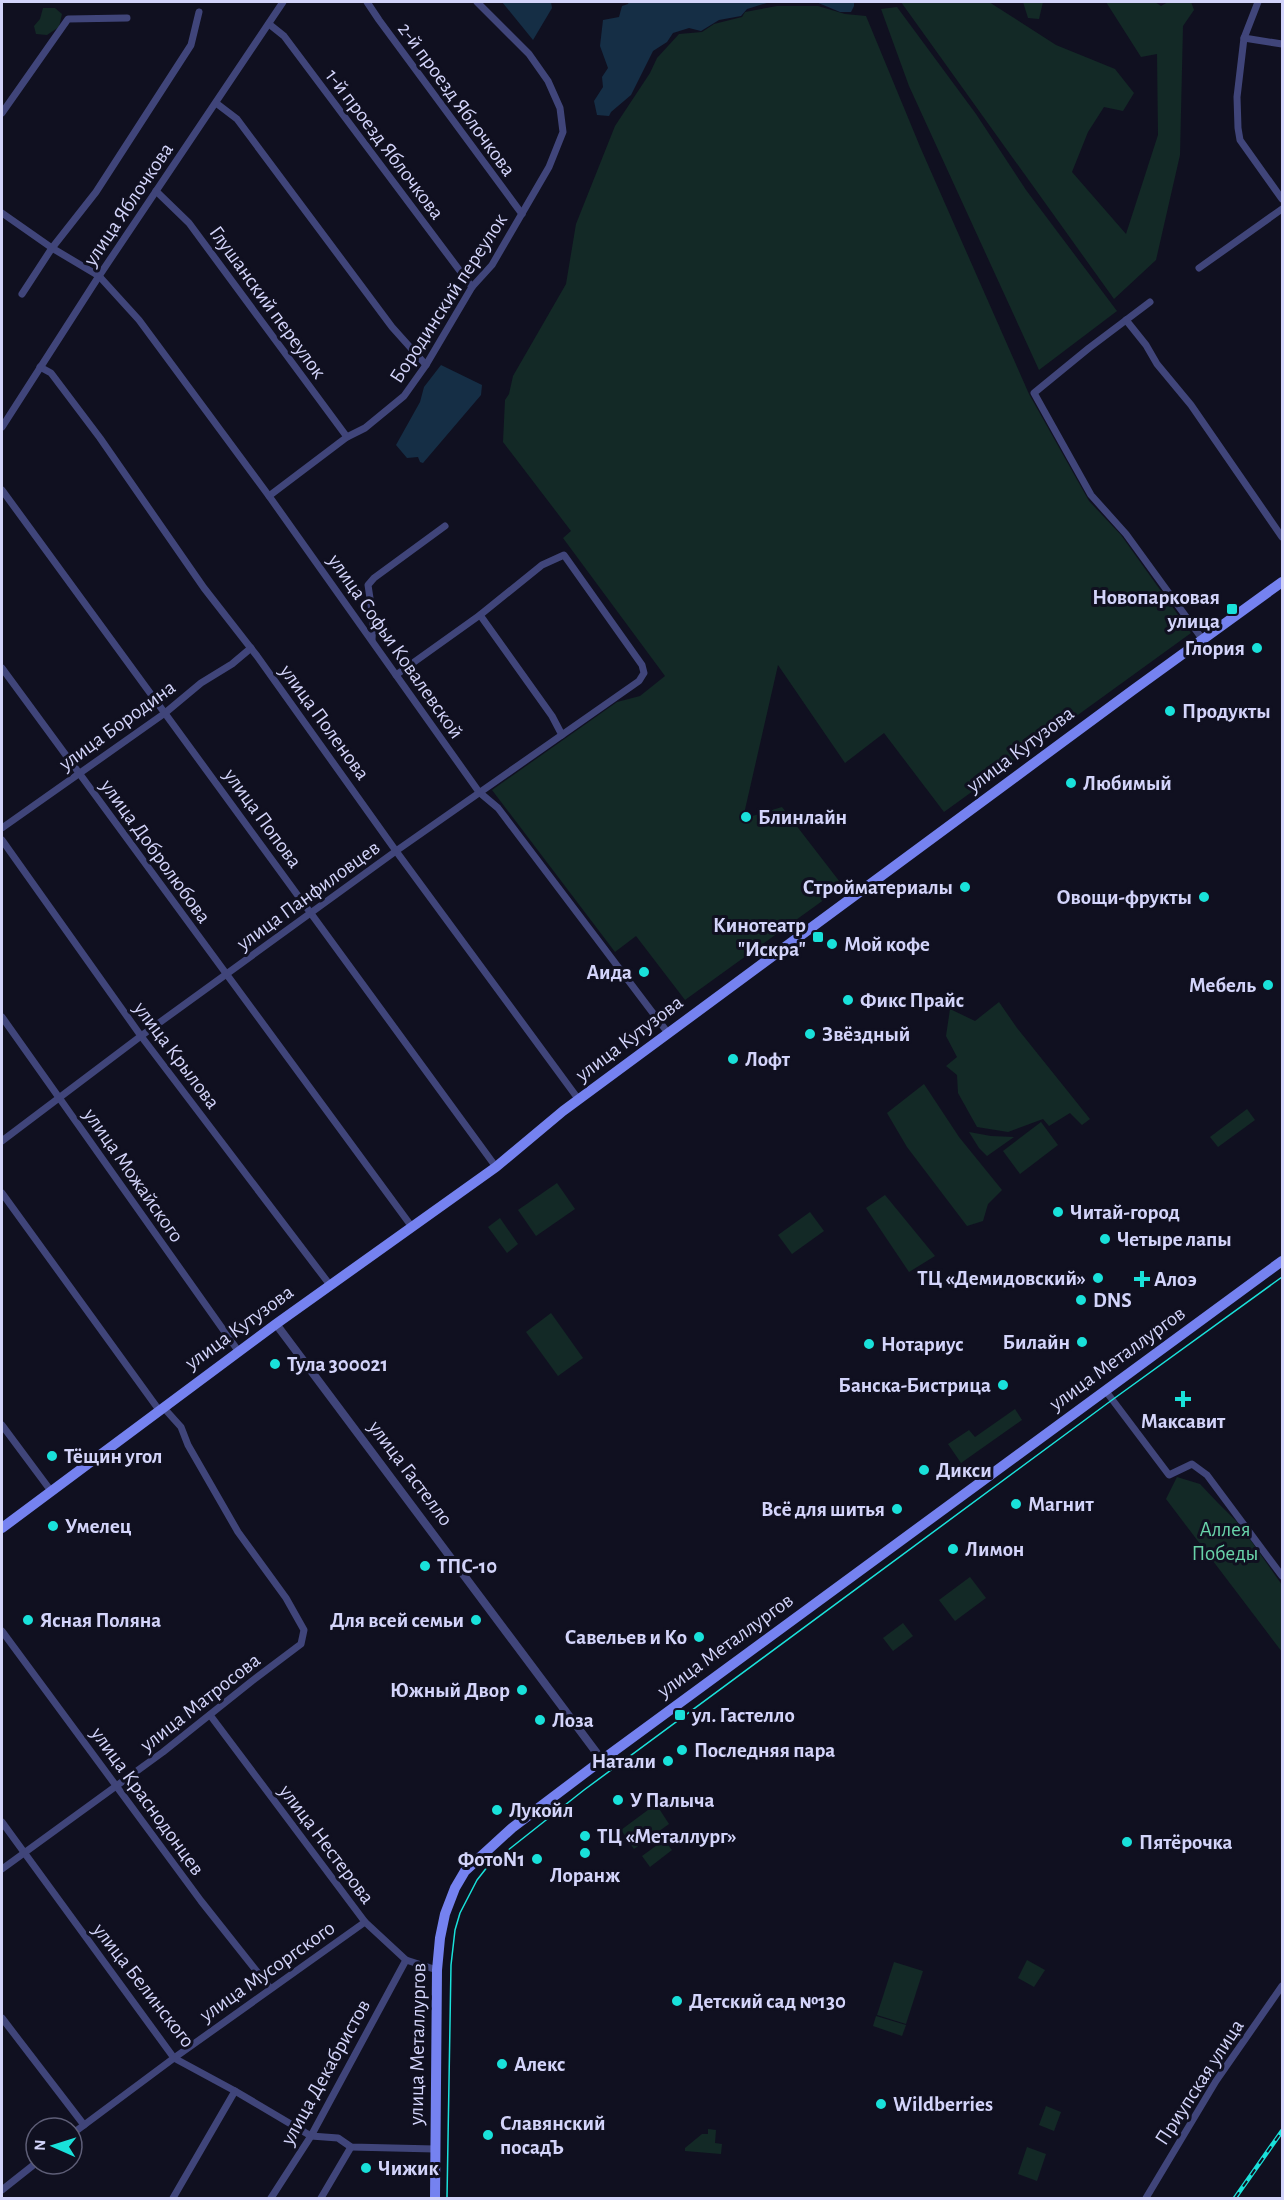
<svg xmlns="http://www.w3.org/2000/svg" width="1284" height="2200" viewBox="0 0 1284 2200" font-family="'Alegreya Sans',sans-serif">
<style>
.green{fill:#132926}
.water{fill:#152e45}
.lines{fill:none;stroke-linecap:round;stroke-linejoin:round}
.minor{stroke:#40457a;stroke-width:7}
.tertiary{stroke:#40457a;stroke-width:8}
.secondary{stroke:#7582f0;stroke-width:10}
.tram{stroke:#19e1da;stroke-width:1.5}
.rail-casing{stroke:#19e1da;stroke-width:4.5}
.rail{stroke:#101020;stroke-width:2;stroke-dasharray:7;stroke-linecap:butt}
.poi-dot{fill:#19e1da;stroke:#101020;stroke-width:2}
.labels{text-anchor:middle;stroke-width:6;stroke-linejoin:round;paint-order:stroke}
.street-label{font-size:21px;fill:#d3d4fa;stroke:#101020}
.poi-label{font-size:21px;font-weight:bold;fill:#d3d4fa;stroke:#101020;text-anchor:start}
.park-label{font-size:21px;fill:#68d2a9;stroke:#101020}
</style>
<rect width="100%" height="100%" fill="#101020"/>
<g class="green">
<polygon points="901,2 989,2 1056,45 1115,69 1134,93 1123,111 1104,107 1088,132 1072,172 1126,234 1158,135 1157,54 1141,57 1106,2 1155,2 1161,6 1168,2 1191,2 1194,10 1183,26 1180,155 1156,260 1114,299"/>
<polygon points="1023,2 1043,2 1039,19 1028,18"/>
<polygon points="777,6 818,6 845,14 866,16 921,149 1029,394 1089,501 1121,535 1191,633 944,812 884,733 845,763 778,665 744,814 749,817 782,807 843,886 685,1000 636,936 615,952 492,790 617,702 640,696 665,676 563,538 571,531 503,442 505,400 509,394 513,376 566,284 576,224 615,126 650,73 657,58 679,34 702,32 714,24 742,17 745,12"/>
<polygon points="897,7 976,114 1026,190 1117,311 1039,370 909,86 881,9"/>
<polygon points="43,8 55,8 62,14 59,27 47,35 36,34 34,26 40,19"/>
<polygon points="999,1002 1017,1028 1090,1119 1082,1125 1070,1113 1049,1126 1043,1119 1008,1132 977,1127 958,1093 957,1075 946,1066 957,1057 946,1036 950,1009 975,1021"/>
<polygon points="924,1084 959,1137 1002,1190 988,1204 983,1221 967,1226 907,1147 887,1113"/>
<polygon points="1247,1109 1255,1120 1218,1147 1210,1137"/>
<polygon points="1041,1122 1058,1145 1020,1174 1003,1151"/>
<polygon points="969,1132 991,1136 1014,1137 987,1156 979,1148"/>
<polygon points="557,1183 575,1209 536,1236 518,1210"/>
<polygon points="885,1195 935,1256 909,1272 866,1208"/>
<polygon points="810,1212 824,1231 792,1254 778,1235"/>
<polygon points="500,1218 518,1244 507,1253 488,1227"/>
<polygon points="551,1313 583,1358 558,1376 526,1332"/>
<polygon points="1015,1409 1022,1420 961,1463 948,1444 969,1430 975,1437"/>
<polygon points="1177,1477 1200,1484 1218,1503 1240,1525 1282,1585 1282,1652 1166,1499"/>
<polygon points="970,1577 986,1598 955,1621 939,1600"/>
<polygon points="903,1623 913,1636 893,1651 883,1638"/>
<polygon points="656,1804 669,1824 634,1849 621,1830"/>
<polygon points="664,1840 672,1850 650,1867 642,1856"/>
<polygon points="1027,1960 1045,1970 1034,1987 1018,1978"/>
<polygon points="894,1962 923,1971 906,2024 877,2015"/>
<polygon points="876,2016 906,2025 902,2036 873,2026"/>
<polygon points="1046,2106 1061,2112 1054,2131 1039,2125"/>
<polygon points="708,2129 716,2130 715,2143 722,2144 721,2154 685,2151 685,2148 702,2134 708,2134"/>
<polygon points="1027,2147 1046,2154 1037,2181 1018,2174"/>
</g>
<g class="water">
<polygon points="502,2 551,2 552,8 533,40"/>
<polygon points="629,2 770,2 747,9 741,16 719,20 701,31 689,28 673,33 667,42 653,51 631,95 611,112 609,116 597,115 594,101 603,87 602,77 608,68 600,46 603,20 619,17 622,6 628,4"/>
<polygon points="816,2 854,2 854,6 851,12 840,12"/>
<polygon points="441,365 482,385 481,395 423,463 420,462 418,457 407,458 396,445 420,402 424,387"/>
</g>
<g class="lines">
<g class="minor">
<polyline points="367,2 379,20 522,214"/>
<polyline points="1258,2 1244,38 1237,97 1238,128 1240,140 1282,199"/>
<polyline points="269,24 284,36 472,287"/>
<polyline points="1244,38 1282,44"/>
<polyline points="216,103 237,119 392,327 426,365"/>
<polyline points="2,113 68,19 127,18"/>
<polyline points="156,191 189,223 347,437"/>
<polyline points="2,213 52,248 99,276 139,320 269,496 479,792 498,808 668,1033"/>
<polyline points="1199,268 1282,209"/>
<polyline points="22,294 52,248 96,192 191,45 199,12"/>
<polyline points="1150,302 1089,348 1034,393 1091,495 1126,534 1203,640"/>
<polyline points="1126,320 1146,345 1157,364 1191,405 1282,537"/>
<polyline points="40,367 51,373 100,438 204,588 257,656 396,851 579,1100"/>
<polyline points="2,427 99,276 283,2"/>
<polyline points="2,490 496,1167"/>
<polyline points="269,496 347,437 365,428 404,396 426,365 472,287 492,265 549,167 563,132 560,108 548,81 529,54 477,2"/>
<polyline points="480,615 552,716 562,735"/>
<polyline points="372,640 373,618 368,585 374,578 445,526"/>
<polyline points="2,668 412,1227"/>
<polyline points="2,828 165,713 201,683 232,664 251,648"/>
<polyline points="2,840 141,1036 330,1285"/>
<polyline points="2,1017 239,1352"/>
<polyline points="2,1141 141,1036 396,851 639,681 644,673 642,665 564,555 542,565 480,615 396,675"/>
<polyline points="2,1193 159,1410"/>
<polyline points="1105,1390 1169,1475 1192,1464 1207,1475 1282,1576"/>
<polyline points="2,1425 51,1491"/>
<polyline points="2,1631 201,1901 270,1988"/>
<polyline points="210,1715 365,1922 406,1960 437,1970"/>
<polyline points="2,1822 174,2058 235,2091 311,2136 338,2138 351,2147 435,2149"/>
<polyline points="2,1869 163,1752 252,1681 301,1644 304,1630 286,1598 238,1532 188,1445 181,1427 163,1407"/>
<polyline points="2,2018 84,2125"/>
<polyline points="72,2134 174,2058 365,1922"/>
<polyline points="2,2190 36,2163"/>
<polyline points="173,2198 235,2091"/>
<polyline points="271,2198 311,2136 406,1960"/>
<polyline points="321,2198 351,2147"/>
<polyline points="1146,2198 1216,2081 1282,1986"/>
</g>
<polyline class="tertiary" points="276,1324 602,1760"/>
<g class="secondary">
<polyline points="2,1528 276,1324 496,1167 563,1111 1133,690 1282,582"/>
<polyline points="435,2198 437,1970 440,1938 445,1914 455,1888 465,1871 512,1828 602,1760 1282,1261"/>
</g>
<polyline class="tram" points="447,2198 451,1965 455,1930 460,1913 477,1880 488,1866 584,1790 1112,1400 1282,1277"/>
<defs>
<polyline id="rail" points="1235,2198 1282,2131"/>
</defs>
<use href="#rail" class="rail-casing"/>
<use href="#rail" class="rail"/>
</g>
<g class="poi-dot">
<rect x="1226" y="603" width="12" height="12" rx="3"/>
<circle cx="1257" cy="648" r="6"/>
<circle cx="1170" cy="711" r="6"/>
<circle cx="1071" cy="783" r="6"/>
<circle cx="746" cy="817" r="6"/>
<circle cx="965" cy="887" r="6"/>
<circle cx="1204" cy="897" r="6"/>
<rect x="812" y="931" width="12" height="12" rx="3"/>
<circle cx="832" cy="944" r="6"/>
<circle cx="644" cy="972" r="6"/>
<circle cx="1268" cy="985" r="6"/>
<circle cx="848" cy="1000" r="6"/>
<circle cx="810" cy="1034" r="6"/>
<circle cx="733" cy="1059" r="6"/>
<circle cx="1058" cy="1212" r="6"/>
<circle cx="1105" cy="1239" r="6"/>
<circle cx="1098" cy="1278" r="6"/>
<path d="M1139 1270h6v6h6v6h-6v6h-6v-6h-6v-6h6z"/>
<circle cx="1081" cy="1300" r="6"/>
<circle cx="1082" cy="1342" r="6"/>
<circle cx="869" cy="1344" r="6"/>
<circle cx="275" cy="1364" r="6"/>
<circle cx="1003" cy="1385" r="6"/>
<path d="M1180 1390h6v6h6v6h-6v6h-6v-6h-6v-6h6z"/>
<circle cx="52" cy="1456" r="6"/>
<circle cx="924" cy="1470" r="6"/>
<circle cx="1016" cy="1504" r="6"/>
<circle cx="897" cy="1509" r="6"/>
<circle cx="53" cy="1526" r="6"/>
<circle cx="953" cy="1549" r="6"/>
<circle cx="425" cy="1566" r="6"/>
<circle cx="28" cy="1620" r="6"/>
<circle cx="476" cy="1620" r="6"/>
<circle cx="699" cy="1637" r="6"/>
<circle cx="522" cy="1690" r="6"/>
<rect x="674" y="1709" width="12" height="12" rx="3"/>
<circle cx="540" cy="1720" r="6"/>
<circle cx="682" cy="1750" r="6"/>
<circle cx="668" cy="1761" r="6"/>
<circle cx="618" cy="1800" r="6"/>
<circle cx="497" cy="1810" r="6"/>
<circle cx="585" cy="1836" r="6"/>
<circle cx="1127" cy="1842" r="6"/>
<circle cx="585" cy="1853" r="6"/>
<circle cx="537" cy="1859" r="6"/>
<circle cx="677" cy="2001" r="6"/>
<circle cx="502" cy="2064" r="6"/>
<circle cx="881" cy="2104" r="6"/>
<circle cx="488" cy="2135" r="6"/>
<circle cx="366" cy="2168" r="6"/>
</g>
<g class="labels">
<g class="street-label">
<text transform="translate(457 99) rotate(54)" y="7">2-й проезд Яблочкова</text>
<text transform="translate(385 144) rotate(53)" y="7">1-й проезд Яблочкова</text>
<text transform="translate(128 204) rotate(-56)" y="7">улица Яблочкова</text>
<text transform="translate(448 298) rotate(-57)" y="7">Бородинский переулок</text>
<text transform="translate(268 302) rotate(54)" y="7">Глушанский переулок</text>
<text transform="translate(396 646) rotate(55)" y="7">улица Софьи Ковалевской</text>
<text transform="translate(325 722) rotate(54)" y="7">улица Поленова</text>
<text transform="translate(117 725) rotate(-36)" y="7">улица Бородина</text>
<text transform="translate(1020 749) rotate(-37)" y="7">улица Кутузова</text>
<text transform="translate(263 818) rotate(54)" y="7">улица Попова</text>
<text transform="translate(156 851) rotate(54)" y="7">улица Добролюбова</text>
<text transform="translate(308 895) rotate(-36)" y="7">улица Панфиловцев</text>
<text transform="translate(629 1038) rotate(-37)" y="7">улица Кутузова</text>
<text transform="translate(177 1055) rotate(53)" y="7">улица Крылова</text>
<text transform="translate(134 1175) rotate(55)" y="7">улица Можайского</text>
<text transform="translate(239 1327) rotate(-36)" y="7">улица Кутузова</text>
<text transform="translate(1117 1358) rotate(-36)" y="7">улица Металлургов</text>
<text transform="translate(411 1473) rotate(53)" y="7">улица Гастелло</text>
<text transform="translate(725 1645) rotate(-36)" y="7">улица Металлургов</text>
<text transform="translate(200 1702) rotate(-38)" y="7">улица Матросова</text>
<text transform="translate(148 1801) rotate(54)" y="7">улица Краснодонцев</text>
<text transform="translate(327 1844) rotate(53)" y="7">улица Нестерова</text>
<text transform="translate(267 1971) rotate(-35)" y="7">улица Мусоргского</text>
<text transform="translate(144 1985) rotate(52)" y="7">улица Белинского</text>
<text transform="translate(417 2044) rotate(-89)" y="7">улица Металлургов</text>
<text transform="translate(325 2072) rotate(-61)" y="7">улица Декабристов</text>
<text transform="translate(1199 2082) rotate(-57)" y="7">Приупская улица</text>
</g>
<g class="poi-label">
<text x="1220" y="604" text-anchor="end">Новопарковая<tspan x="1220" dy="24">улица</tspan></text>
<text x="1245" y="655" text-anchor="end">Глория</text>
<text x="1182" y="718">Продукты</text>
<text x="1083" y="790">Любимый</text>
<text x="758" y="824">Блинлайн</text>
<text x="953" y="894" text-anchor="end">Стройматериалы</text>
<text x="1192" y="904" text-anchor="end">Овощи-фрукты</text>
<text x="806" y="932" text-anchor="end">Кинотеатр<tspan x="806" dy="24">"Искра"</tspan></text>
<text x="844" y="951">Мой кофе</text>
<text x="632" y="979" text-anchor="end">Аида</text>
<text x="1256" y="992" text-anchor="end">Мебель</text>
<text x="860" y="1007">Фикс Прайс</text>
<text x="822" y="1041">Звёздный</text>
<text x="745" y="1066">Лофт</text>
<text x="1070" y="1219">Читай-город</text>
<text x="1117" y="1246">Четыре лапы</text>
<text x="1086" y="1285" text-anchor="end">ТЦ «Демидовский»</text>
<text x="1154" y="1286">Алоэ</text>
<text x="1093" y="1307">DNS</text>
<text x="1070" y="1349" text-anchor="end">Билайн</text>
<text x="881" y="1351">Нотариус</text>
<text x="287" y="1371">Тула 300021</text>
<text x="991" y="1392" text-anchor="end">Банска-Бистрица</text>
<text x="1183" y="1428" text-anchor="middle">Максавит</text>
<text x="64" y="1463">Тёщин угол</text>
<text x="936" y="1477">Дикси</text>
<text x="1028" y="1511">Магнит</text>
<text x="885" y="1516" text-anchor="end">Всё для шитья</text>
<text x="65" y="1533">Умелец</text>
<text x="965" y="1556">Лимон</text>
<text x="437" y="1573">ТПС-10</text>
<text x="40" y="1627">Ясная Поляна</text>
<text x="464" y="1627" text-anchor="end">Для всей семьи</text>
<text x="687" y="1644" text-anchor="end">Савельев и Ко</text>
<text x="510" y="1697" text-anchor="end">Южный Двор</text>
<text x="692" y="1722">ул. Гастелло</text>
<text x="552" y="1727">Лоза</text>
<text x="694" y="1757">Последняя пара</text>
<text x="656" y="1768" text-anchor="end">Натали</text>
<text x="630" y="1807">У Палыча</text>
<text x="509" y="1817">Лукойл</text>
<text x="597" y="1843">ТЦ «Металлург»</text>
<text x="1139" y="1849">Пятёрочка</text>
<text x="525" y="1866" text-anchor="end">ФотоN1</text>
<text x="585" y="1882" text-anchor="middle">Лоранж</text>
<text x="689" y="2008">Детский сад №130</text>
<text x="514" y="2071">Алекс</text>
<text x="893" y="2111">Wildberries</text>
<text x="500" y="2130">Славянский<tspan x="500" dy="24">посадЪ</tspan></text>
<text x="378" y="2175">Чижик</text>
</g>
<g class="park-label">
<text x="1225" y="1536">Аллея<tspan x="1225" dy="24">Победы</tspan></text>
</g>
</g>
<rect width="1284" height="2200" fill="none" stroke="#d3d4fa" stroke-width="6"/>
<g transform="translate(54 2146) rotate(273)"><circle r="28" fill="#101020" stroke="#5e5e77" stroke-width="1.5"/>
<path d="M0-4.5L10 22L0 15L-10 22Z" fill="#19e1da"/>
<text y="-9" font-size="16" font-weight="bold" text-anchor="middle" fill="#d3d4fa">N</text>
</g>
</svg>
